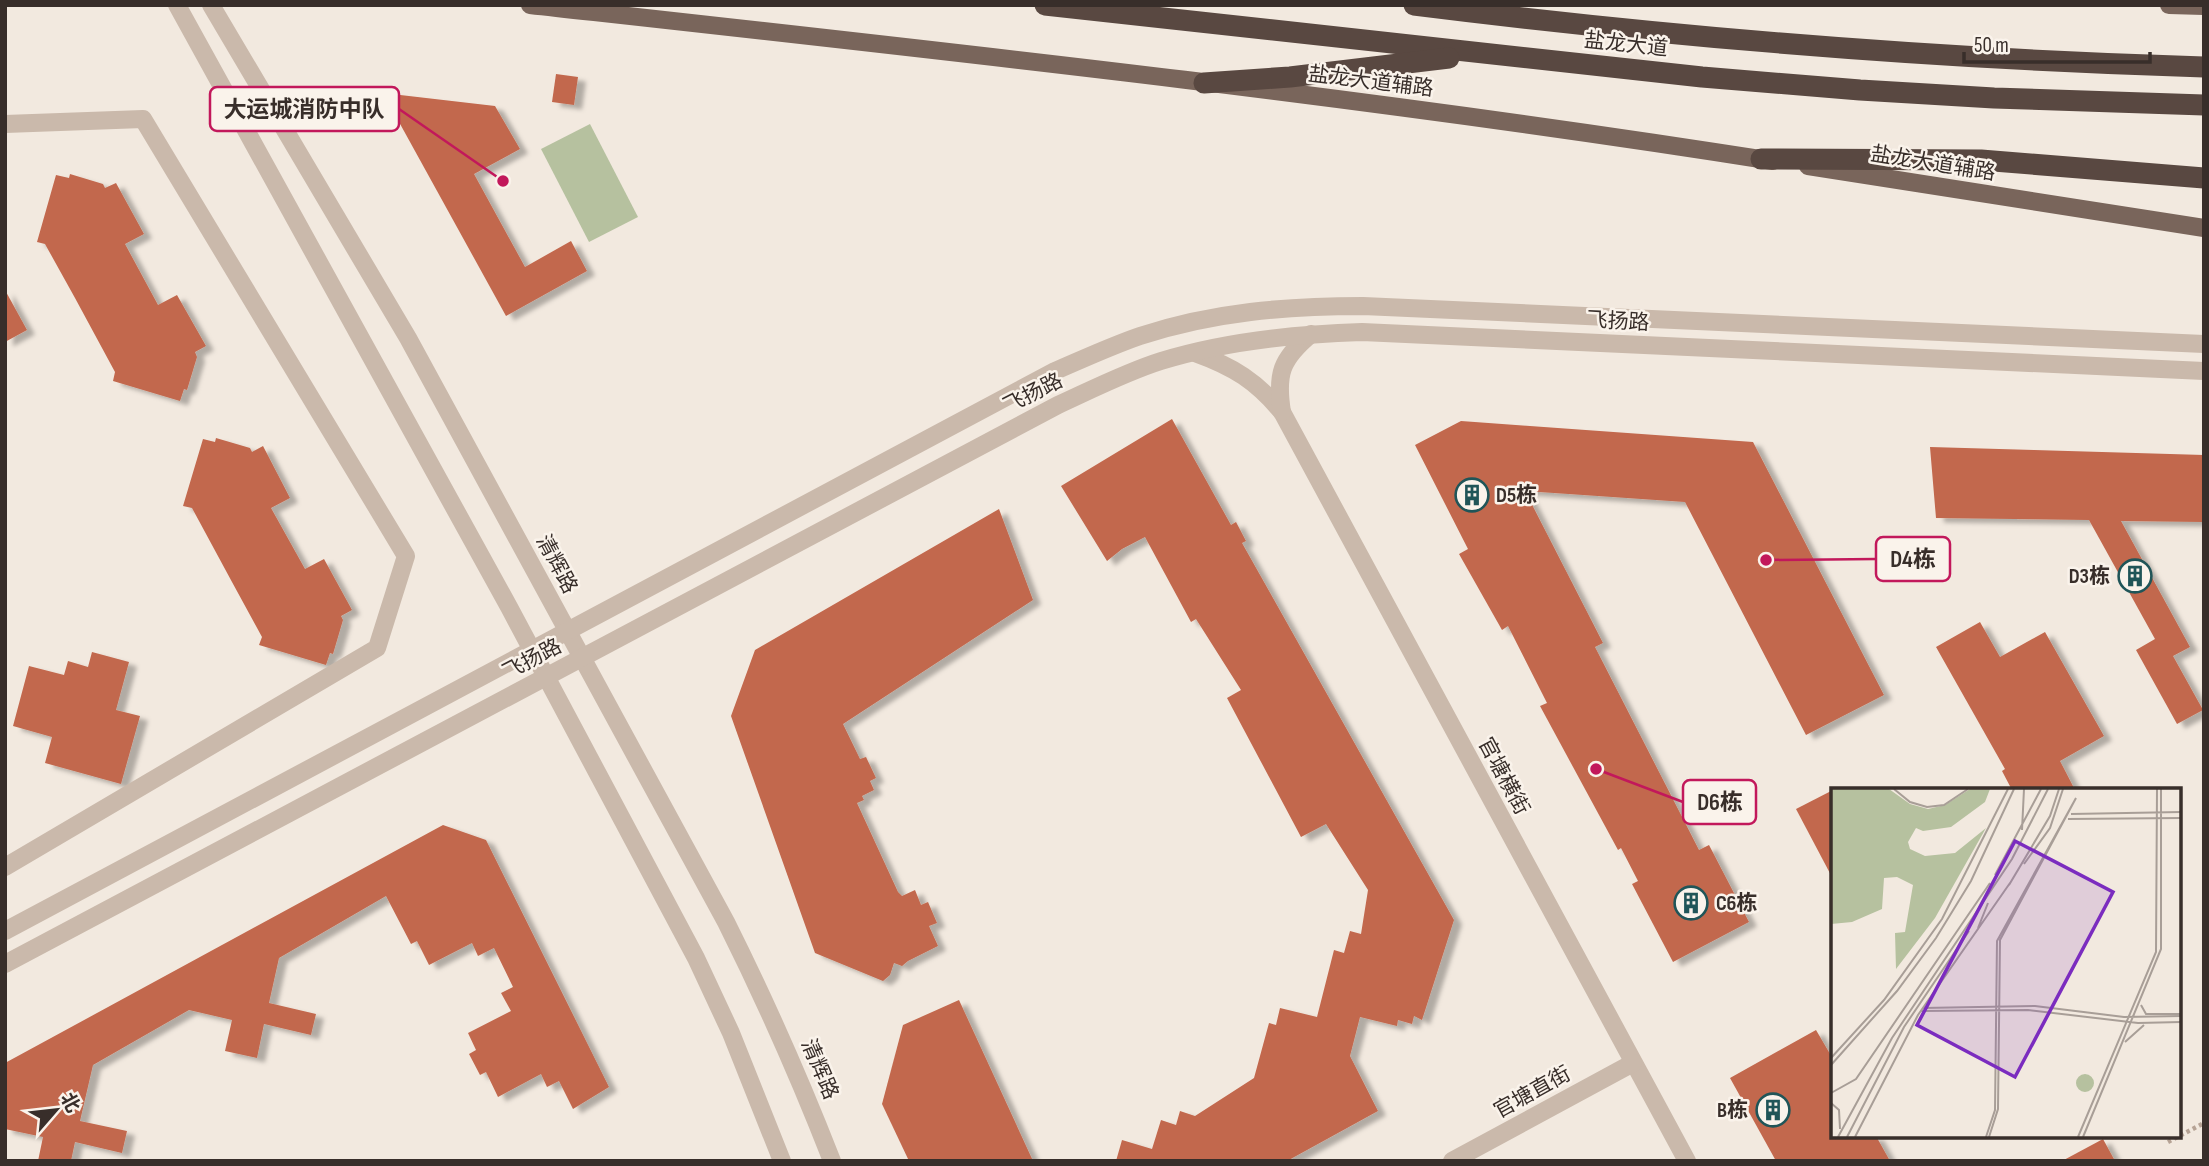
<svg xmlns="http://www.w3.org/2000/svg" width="2209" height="1166" viewBox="0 0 2209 1166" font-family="'Sofia Sans Condensed','Noto Sans SC',sans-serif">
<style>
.green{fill:#b6c19f}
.building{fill:#c2684d;filter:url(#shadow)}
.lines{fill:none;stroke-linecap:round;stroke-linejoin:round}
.path{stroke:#b6a395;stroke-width:4.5;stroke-dasharray:3.5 3.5;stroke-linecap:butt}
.minor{stroke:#cab9ab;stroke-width:18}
.major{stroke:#79655b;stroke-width:18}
.highway{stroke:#594841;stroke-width:21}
.labels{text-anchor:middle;stroke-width:5;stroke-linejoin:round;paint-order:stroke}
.street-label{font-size:21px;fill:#382e2a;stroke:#faf3eb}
.poi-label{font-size:21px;font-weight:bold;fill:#382e2a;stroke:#faf3eb;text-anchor:start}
.inset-road{fill:none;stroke:#a89e97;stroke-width:2}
.view{fill:#7b2cbf;fill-opacity:0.15;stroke:#7b2cbf;stroke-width:3.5}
.inset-edge{fill:none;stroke:#382e2a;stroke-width:3.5}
.leader{fill:none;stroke:#c2185b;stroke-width:2.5}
.callout-dot{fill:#c2185b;stroke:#faf3eb;stroke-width:2.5}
.callout{fill:#faf3eb;stroke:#c2185b;stroke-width:2.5}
.callout-label{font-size:23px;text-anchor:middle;font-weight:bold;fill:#382e2a}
</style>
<defs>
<filter id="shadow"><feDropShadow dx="8" dy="4.5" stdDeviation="2" flood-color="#0004"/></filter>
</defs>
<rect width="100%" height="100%" fill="#f2e9df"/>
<polygon class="green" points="590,124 638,217 589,242 541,149"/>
<g class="building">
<polygon points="556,74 578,77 574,105 552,102"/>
<polygon points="383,93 495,106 520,149 474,174 525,267 571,241 587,271 506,316"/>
<polygon points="70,174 103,184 105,188 116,183 144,234 125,244 158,305 177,295 206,346 195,352 197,357 187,390 184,389 180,401 113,381 115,372 75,298 45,244 37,242 56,175 69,178"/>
<polygon points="5,290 27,330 5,342"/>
<polygon points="1172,419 1231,525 1236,522 1246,541 1242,543 1454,920 1422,1020 1414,1016 1412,1024 1398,1020 1397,1026 1360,1017 1350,1056 1378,1111 1287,1161 1116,1161 1122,1140 1152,1149 1161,1120 1176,1125 1180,1111 1195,1116 1254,1078 1269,1023 1276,1025 1280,1008 1317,1017 1334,950 1344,953 1350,931 1361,934 1368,890 1326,824 1301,837 1227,698 1241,690 1196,619 1191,622 1145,537 1122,549 1107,561 1061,486"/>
<polygon points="1461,421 1753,442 1884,695 1806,735 1685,502 1525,491 1603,643 1595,647 1699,850 1709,845 1749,922 1673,962 1632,884 1638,881 1621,848 1618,850 1540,706 1547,703 1508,626 1502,630 1459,554 1468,549 1415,445"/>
<polygon points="216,438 250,448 252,452 263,446 290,498 271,508 305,569 324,559 352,610 341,616 343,620 333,654 330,653 326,665 259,645 262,637 232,582 192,508 183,506 203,439 215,442"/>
<polygon points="1930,447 2204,455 2204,522 2121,521 2190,647 2173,656 2203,710 2177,724 2136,650 2155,639 2089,520 1936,518"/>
<polygon points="999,509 1033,600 843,724 860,759 866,757 876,778 870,781 874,790 862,796 864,800 857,803 898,892 902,896 915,890 921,905 928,902 937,923 929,926 938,946 908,961 902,966 894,963 890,975 883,981 815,953 731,716 755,650"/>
<polygon points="1980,622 2000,657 2045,632 2104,736 2060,761 2075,790 2012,790 2002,771 2005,769 1936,647"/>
<polygon points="92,652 129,662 116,710 140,716 121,784 45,763 52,737 13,726 29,666 64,675 68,661 88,667"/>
<polygon points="1833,790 1833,879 1796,809"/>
<polygon points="443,825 486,840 609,1087 573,1109 559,1081 547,1087 541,1074 498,1097 486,1072 480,1075 469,1054 476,1050 468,1033 511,1011 501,993 513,987 494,948 478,956 472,943 429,965 417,941 411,944 386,896 279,958 269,1003 316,1014 311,1035 264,1024 257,1058 225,1051 232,1020 189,1010 93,1065 80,1121 127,1131 122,1153 75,1142 71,1161 38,1161 43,1137 5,1129 5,1063"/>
<polygon points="959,1000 1033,1161 909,1161 882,1104 903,1025"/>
<polygon points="1816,1030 1833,1059 1833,1136 1876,1136 1890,1161 1776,1161 1730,1078"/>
<polygon points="2103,1139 2115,1161 2062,1161"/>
</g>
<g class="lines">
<polyline class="path" points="2168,1142 2204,1123"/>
<g class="minor">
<polyline points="177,5 509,607 696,958 731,1033 782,1161"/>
<path d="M211,5L408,338L726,922C765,1000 800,1079 832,1161"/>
<polyline points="5,124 143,119 406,556 377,648 5,867"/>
<path d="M1195,353C1234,367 1256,381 1282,412L1687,1161"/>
<path d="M1282,412C1276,374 1281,359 1311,334"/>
<path d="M5,931L1055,371C1083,359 1111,346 1140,336C1213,312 1287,306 1363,306L2204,344"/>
<path d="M5,964L1058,405C1091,390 1126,372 1161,361C1226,341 1295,334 1362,332L2204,371"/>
<polyline points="1452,1161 1633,1063"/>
</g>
<g class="major">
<path d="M530,5C945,51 1361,96 1773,161"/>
<polyline points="2169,5 2204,6"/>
<polyline points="1808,166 2204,228"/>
</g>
<g class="highway">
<polyline points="1045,5 1702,77 1860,90 1994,98 2204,105"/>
<path d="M1414,5C1677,38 1939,59 2204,67"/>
<polyline points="1204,83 1290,77 1449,58"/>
<polyline points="1761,159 1981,160 2204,178"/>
</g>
</g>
<defs>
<symbol id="building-ring" viewBox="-11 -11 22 22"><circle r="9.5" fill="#faf3eb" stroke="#205558" stroke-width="1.5"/><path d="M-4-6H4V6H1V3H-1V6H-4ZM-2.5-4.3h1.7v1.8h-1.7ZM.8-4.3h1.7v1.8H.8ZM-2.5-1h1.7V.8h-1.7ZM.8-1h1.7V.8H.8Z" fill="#205558"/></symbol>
</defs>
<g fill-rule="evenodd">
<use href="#building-ring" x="1453" y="476" width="38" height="38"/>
<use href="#building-ring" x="2116" y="557" width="38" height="38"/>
<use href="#building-ring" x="1672" y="884" width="38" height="38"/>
<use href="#building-ring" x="1754" y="1091" width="38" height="38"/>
</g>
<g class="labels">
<g class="street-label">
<text transform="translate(1626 44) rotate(6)" y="7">盐龙大道</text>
<text transform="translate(1371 81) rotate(7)" y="7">盐龙大道辅路</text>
<text transform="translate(1933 163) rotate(9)" y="7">盐龙大道辅路</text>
<text transform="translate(1618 321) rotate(3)" y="7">飞扬路</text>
<text transform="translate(1033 393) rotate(-27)" y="7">飞扬路</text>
<text transform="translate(557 564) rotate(62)" y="7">清辉路</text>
<text transform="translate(532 659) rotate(-28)" y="7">飞扬路</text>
<text transform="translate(1504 776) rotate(62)" y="7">官塘横街</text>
<text transform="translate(820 1069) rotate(67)" y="7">清辉路</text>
<text transform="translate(1532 1092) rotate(-29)" y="7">官塘直街</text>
</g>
<g class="poi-label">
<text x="1496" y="502">D5栋</text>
<text x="2110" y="583" text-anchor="end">D3栋</text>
<text x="1716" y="910">C6栋</text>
<text x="1748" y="1117" text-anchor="end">B栋</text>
</g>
</g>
<g transform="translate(1831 788)">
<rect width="350" height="350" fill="#f2e9df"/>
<path d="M0,1H58L79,16L97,21L114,17L139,1H159L154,14L120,39L92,43L85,40L77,54L79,61L94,68L124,65L155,40L104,130L65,181L64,145L74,144L82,97L66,89L53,90L51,121L21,134L0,136ZM245 295a9 9 0 1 1 18 0a9 9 0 1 1-18 0Z" fill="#b6c19f"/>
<path class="inset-road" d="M63,1L79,14L96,19L113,17L137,1M240,26L350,24M237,31L350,30M191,42L193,1M193,76L219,40L232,1M164,87L210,1M178,97L219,28L228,1M147,140L157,115M310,217L315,226H350M92,220L204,218L293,229L350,228M90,223L197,222L307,235L350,234M294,254L313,237M0,270L53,212L111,131L177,1M0,277L66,203L105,150L140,93L183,1M0,305L25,291L159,95M0,315L8,322L9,341M7,349L61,250L181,71L217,1M16,349L73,239L138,143M24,349L87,227L179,95M155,349L164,322L166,153L245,10L169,152L167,321L158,349M247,349L325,164L326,1M252,349L330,161V1"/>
<path class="view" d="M184,53L282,104L184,289L86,237Z"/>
<rect width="350" height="350" class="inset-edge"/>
</g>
<path class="leader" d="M503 181L399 109M1766 560L1876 559M1596 769L1683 802"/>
<g class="callout-dot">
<circle cx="503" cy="181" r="7"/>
<circle cx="1766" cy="560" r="7"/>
<circle cx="1596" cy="769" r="7"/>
</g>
<g class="callout">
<rect x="210" y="87" width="189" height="44" rx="7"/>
<rect x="1876" y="537" width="74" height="44" rx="7"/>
<rect x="1683" y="780" width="73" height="44" rx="7"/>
</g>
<g class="callout-label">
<text x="304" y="117">大运城消防中队</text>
<text x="1913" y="567">D4栋</text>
<text x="1720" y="810">D6栋</text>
</g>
<rect width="2209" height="1166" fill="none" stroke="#382e2a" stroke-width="14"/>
<g transform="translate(56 1110) rotate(62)" stroke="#faf3eb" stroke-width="5" paint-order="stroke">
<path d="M0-5L12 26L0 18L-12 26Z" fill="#382e2a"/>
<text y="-10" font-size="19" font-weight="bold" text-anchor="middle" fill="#382e2a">北</text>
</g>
<path d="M1964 52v10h186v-10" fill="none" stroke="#382e2a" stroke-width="3.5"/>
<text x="1974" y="52" font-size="21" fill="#382e2a" stroke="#faf3eb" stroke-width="5" paint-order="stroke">50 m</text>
</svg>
